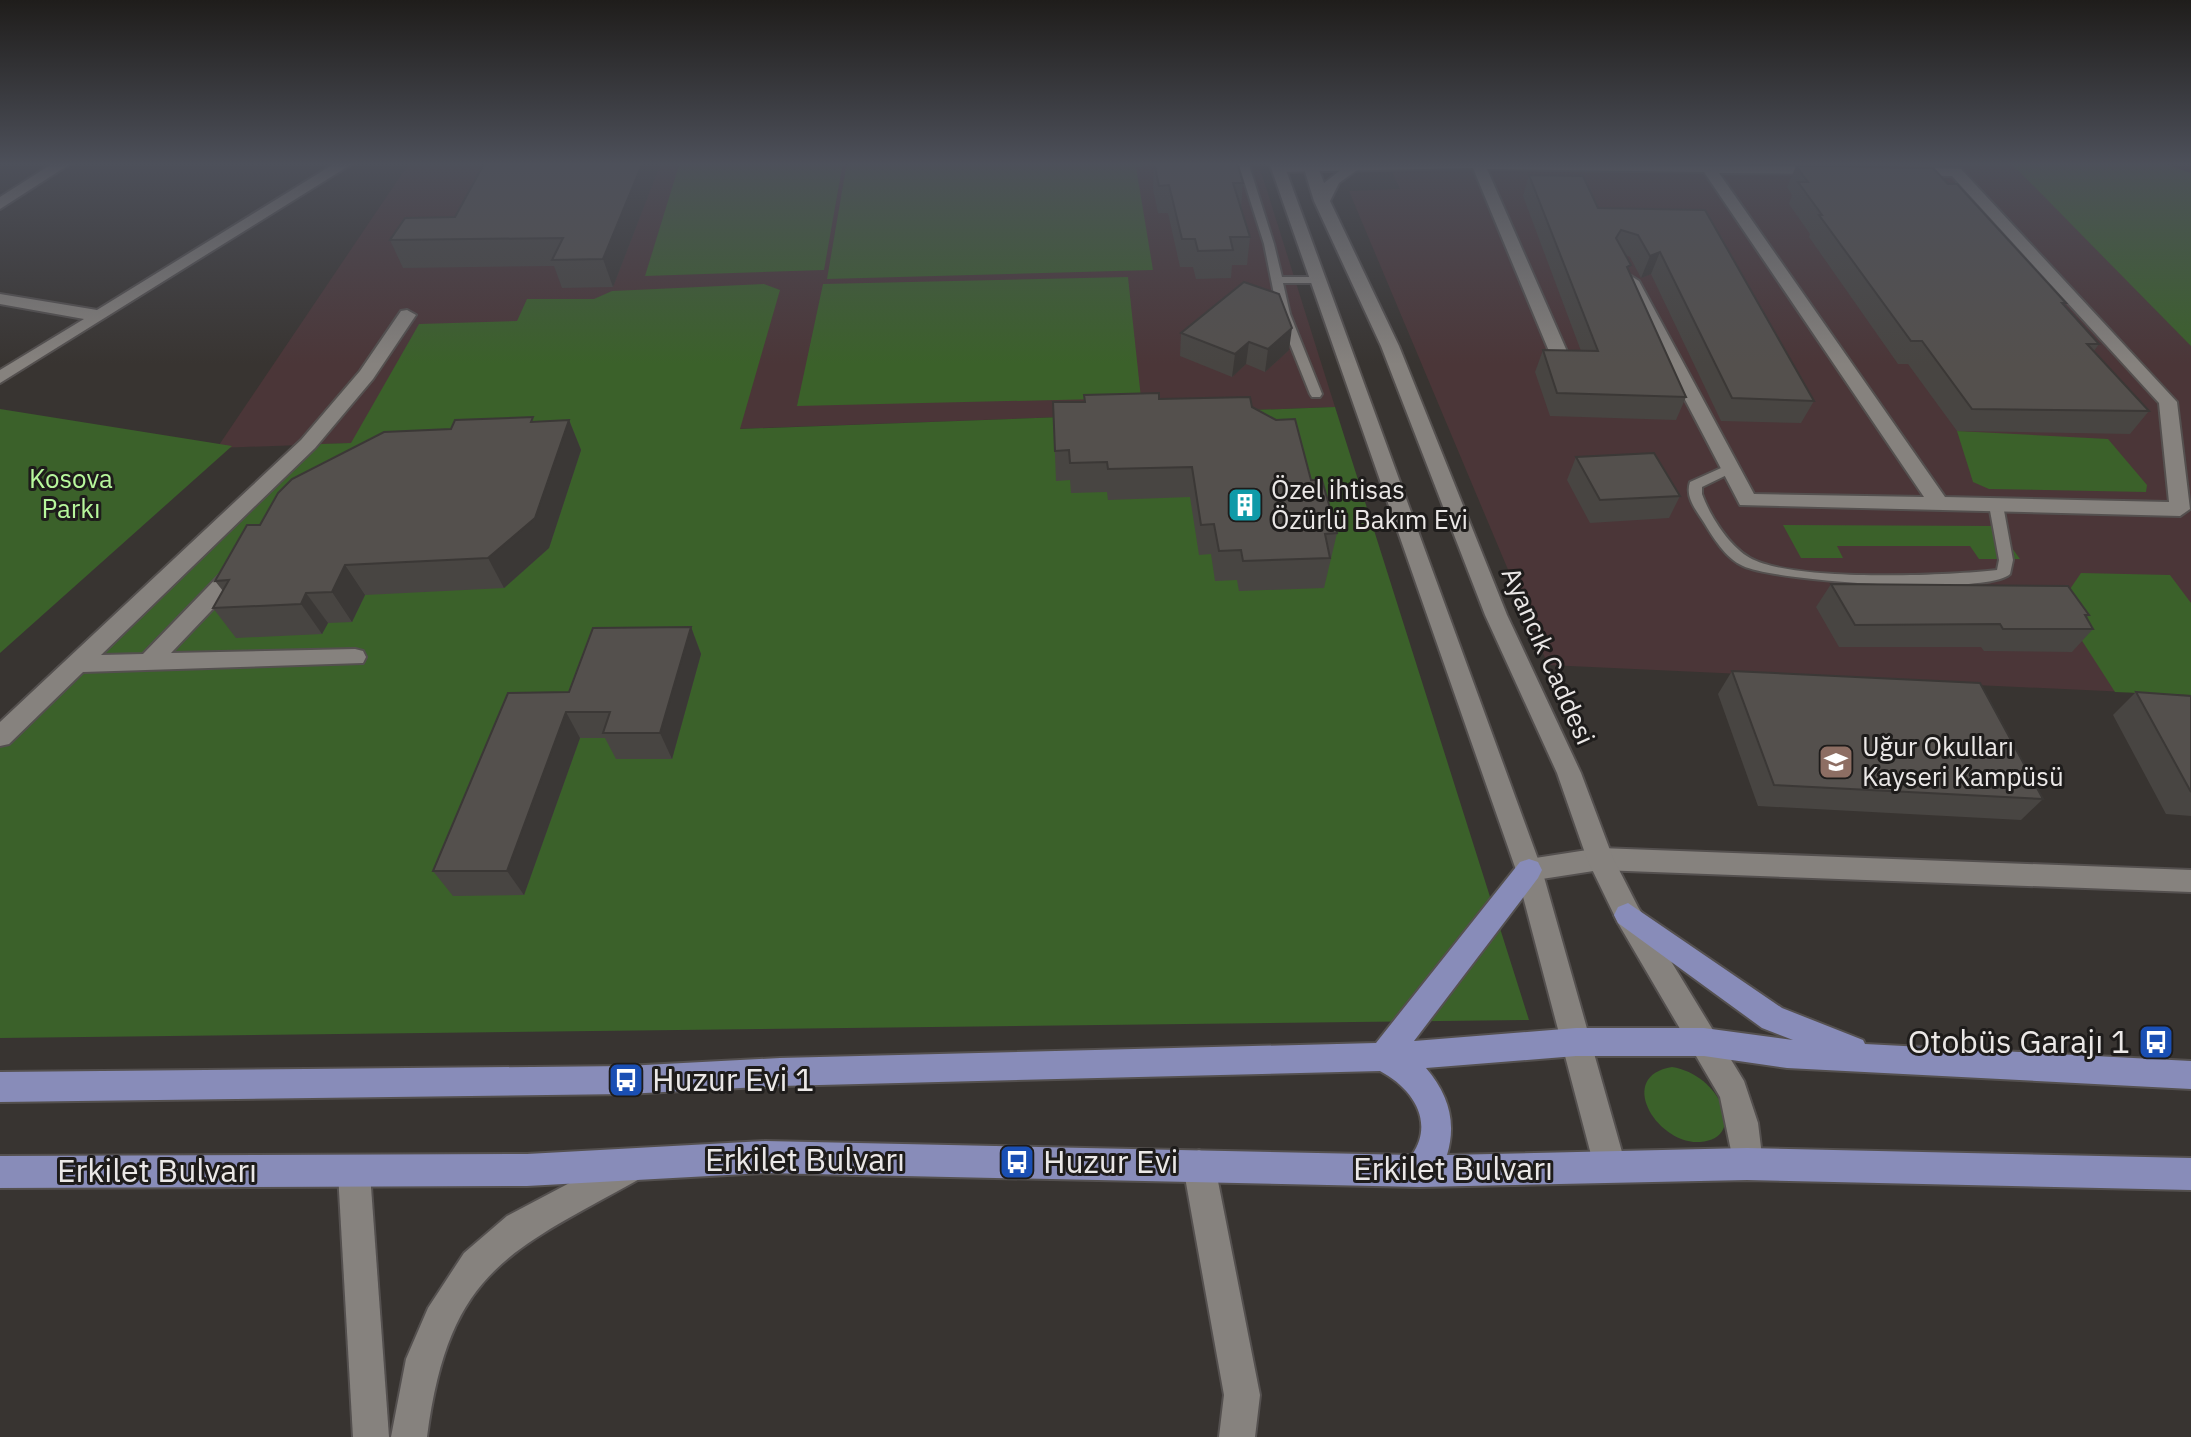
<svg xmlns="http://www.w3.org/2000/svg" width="2191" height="1437" viewBox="0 0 2191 1437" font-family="'IBM Plex Sans',sans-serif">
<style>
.commercial{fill:#4b3638}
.green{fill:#3b612a}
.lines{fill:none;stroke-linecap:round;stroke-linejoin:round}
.lane-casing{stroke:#54504f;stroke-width:4}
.street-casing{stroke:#54504f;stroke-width:4}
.secondary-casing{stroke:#54504f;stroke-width:4}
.primary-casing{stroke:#54504f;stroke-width:4}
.lane{fill:#86827e;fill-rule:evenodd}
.street{fill:#86827e;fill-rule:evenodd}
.secondary{fill:#86827e;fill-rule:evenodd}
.primary{fill:#888cb9;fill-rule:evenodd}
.wall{fill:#484542}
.shaded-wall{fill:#3b3836}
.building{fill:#54504d;stroke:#3b3836;stroke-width:2}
.labels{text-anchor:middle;stroke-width:6;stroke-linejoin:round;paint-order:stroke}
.park-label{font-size:26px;fill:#b7f79c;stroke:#1e1c1b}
.poi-label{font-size:26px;fill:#ebe8e7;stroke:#1e1c1b;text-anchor:start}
.street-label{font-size:26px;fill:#ebe8e7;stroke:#1e1c1b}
.near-poi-label{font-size:32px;fill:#ebe8e7;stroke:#1e1c1b;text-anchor:start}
.near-street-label{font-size:32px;fill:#ebe8e7;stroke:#1e1c1b}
</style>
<rect width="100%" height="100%" fill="#383431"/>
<g class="commercial">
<polygon points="410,162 1258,162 1335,407 217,448"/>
<polygon points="1388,162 2160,162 2191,173 2191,695 1548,665 1349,191 1400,189"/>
</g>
<g class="green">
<polygon points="680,162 843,162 824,270 645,276"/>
<polygon points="847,162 1141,162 1142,167 1136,167 1153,270 827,279"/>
<polygon points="2010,162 2160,162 2191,173 2191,346"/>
<polygon points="1128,277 1141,398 797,406 823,284"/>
<polygon points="764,284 780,290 740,429 1335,407 1529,1020 0,1038 0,748 321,444 351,443 419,324 517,321 527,299 594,299 612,291"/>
<polygon points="0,409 232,446 0,653"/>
<polygon points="1957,431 2108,439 2147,485 2146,492 1989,489 1973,482"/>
<polygon points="1783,525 1996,526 2020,559 1979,559 1970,546 1837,546 1843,558 1801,558"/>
<polygon points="2081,573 2170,575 2191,603 2191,695 2115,692 2059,605"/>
<path d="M1672,1067C1719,1074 1749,1138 1700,1142C1657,1145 1615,1076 1672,1067Z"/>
</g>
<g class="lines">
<defs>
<g id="lane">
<polygon points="1238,162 1248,162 1274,244 1282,277 1318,277 1324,280 1318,283 1283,283 1290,314 1322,394 1320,397 1312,397 1310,394 1278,314 1264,244"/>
<path d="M1730,464L1737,468L1735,471L1702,487V494C1710,516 1729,546 1750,558C1793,582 1945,576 1997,570L1999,560L1989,505L1996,501L2003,505L2013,560L2010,574C1988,596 1777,582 1743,566C1725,558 1713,537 1703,521C1695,509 1685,496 1690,482Z"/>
</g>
<g id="street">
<polygon points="55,162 73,162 0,209 0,197"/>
<polygon points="337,162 355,162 0,383 0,370 84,319 0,304 0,294 97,310"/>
<polygon points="1339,162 1831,167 1831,173 1826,174 1719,173 1945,497 2169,502 2159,403 1952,176 1902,175 1895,171 1902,167 1961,169 2177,402 2190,509 2180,516 1740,505 1623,281 1625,277 1631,276 1639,281 1754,494 1924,497 1704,172 1487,169 1569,356 1560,361 1551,356 1473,168 1278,172 1271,168 1278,164"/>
<polygon points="407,310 416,315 373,379 315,448 101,655 143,654 234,560 250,560 253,565 250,570 171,653 355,649 363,651 366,657 363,663 83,672 9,744 0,746 0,722 301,440 360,371 401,311"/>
<polygon points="1600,848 2191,870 2191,892 1600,870 1529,881 1520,878 1516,870 1520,862 1529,859"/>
<polygon points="1199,1150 1210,1155 1215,1166 1260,1395 1255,1437 1219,1437 1224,1395 1183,1166 1188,1155"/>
</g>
<g id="secondary">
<polygon points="1269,162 1283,162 1542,870 1626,1166 1621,1177 1610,1182 1599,1177 1594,1166 1516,870"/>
<polygon points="1302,162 1316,162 1324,183 1351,162 1364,165 1339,183 1330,201 1399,346 1507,615 1581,773 1613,858 1638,907 1744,1081 1758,1123 1763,1164 1758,1175 1747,1180 1736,1175 1720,1097 1618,923 1587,859 1557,773 1485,615 1381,346 1314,201"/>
<path d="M632,1150L643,1155L648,1166L643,1177C509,1252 449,1269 427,1437H391L406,1359L428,1308L464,1253L507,1216Z"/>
<polygon points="354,1157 365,1162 370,1173 389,1437 353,1437 338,1173 343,1162"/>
</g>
<path id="primary" d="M1529,859L1538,862L1542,870L1538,878L1414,1041L1576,1028H1704L1793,1040L1762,1028L1618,923L1614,915L1618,907L1628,903L1782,1008L1863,1040L1865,1044L2191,1061V1089L1787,1068L1704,1056H1576L1426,1068C1448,1094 1457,1121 1447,1155L1747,1148L2191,1158V1190L1747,1180L1420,1187L765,1173L527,1186L0,1188V1156L527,1154L765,1141L1412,1155C1435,1121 1412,1088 1380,1071L780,1086L626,1094L0,1102V1072L626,1066L780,1058L1376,1043L1520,862Z"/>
</defs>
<use href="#lane" class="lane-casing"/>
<use href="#street" class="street-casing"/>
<use href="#secondary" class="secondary-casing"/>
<use href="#primary" class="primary-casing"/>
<use href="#lane" class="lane"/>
<use href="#street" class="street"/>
<use href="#secondary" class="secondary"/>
<use href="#primary" class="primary"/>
</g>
<g class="wall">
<polygon points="1154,162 1243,183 1241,207 1250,237 1247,265 1232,265 1231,278 1196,279 1193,267 1180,267 1168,213 1158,213 1153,189"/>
<polygon points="660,165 613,287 562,288 554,266 403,268 390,240 455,217"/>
<polygon points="1796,166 1948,184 2066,303 2065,305 2099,344 2094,351 2149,411 2130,434 1957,431 1908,364 1898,364 1809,237 1810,234 1789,204 1792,195 1787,187"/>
<polygon points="1529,175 1598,208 1705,210 1814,401 1801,423 1721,421 1651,274 1641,278 1630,257 1626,255 1629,271 1686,397 1676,420 1550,416 1535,372 1543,350 1581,351 1523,196"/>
<polygon points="1244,282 1289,350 1265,372 1246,364 1232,377 1180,356 1181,333"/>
<polygon points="1159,399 1252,407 1311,480 1337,533 1324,588 1239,591 1237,580 1215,581 1211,554 1199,555 1190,497 1108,500 1107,492 1071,493 1070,480 1056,481 1053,402"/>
<polygon points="569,420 581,450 549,548 504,588 365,595 352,622 328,623 322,634 236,638 213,608 223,591 215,581 260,525 451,429"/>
<polygon points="1576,457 1680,496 1669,518 1590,523 1567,480"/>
<polygon points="1831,584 2089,615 2086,618 2093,629 2072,652 1984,651 1981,647 1839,647 1816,607"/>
<polygon points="691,627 701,654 672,759 616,759 605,738 580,738 524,895 453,896 433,871 569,692"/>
<polygon points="1732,671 2043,799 2021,820 1758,806 1718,694"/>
<polygon points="2136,692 2191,696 2191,816 2166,814 2113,715"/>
</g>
<g class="shaded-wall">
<polygon points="643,162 659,162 660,165 613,287 603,259"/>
<polygon points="1660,252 1651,274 1641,278 1650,256"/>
<polygon points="1292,328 1289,350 1265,372 1268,349"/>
<polygon points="1249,342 1246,364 1232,377 1235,354"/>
<polygon points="569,420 581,450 549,548 504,588 488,558"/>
<polygon points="345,565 365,595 352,622 332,592"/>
<polygon points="306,593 328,623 322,634 301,604"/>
<polygon points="691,627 701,654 672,759 660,733"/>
<polygon points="566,712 580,738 524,895 507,871"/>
</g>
<g class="building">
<polygon points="485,162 643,162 603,259 552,260 563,238 390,240 405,218 455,217"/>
<polygon points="1154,162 1237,162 1243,183 1233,183 1250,237 1230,237 1233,250 1198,251 1195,239 1182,239 1169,185 1159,186"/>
<polygon points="1796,166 1933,168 1948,184 1957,184 2066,303 2062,303 2099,344 2087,344 2149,411 1972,409 1922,341 1911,341 1819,215 1822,215 1798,182 1808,182"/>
<polygon points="1529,175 1583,176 1598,208 1705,210 1814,401 1732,398 1660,252 1650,256 1638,235 1621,230 1616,238 1631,265 1627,267 1686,397 1557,393 1543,350 1598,351"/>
<polygon points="1244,282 1279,294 1292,328 1268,349 1249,342 1235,354 1181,333"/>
<polygon points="1159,393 1159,399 1250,397 1252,407 1276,420 1295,419 1311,480 1322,480 1337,533 1325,534 1330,558 1243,561 1241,550 1219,551 1214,524 1201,525 1192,467 1108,469 1107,462 1070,463 1069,450 1055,451 1053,402 1085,402 1084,395"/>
<polygon points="533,417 531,422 569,420 535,518 488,558 345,565 332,592 306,593 301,604 213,608 229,580 215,581 247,525 260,525 278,493 292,479 384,432 451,429 455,420"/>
<polygon points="1654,453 1680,496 1600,500 1576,457"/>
<polygon points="1831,584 2068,586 2089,615 2085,615 2093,629 2003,629 2000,624 1855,625"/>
<polygon points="691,627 660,733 603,733 610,712 566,712 507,871 433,871 508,693 569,692 593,628"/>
<polygon points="1732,671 1980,683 2043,799 1774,785"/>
<polygon points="2136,692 2191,696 2191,792"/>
</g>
<linearGradient id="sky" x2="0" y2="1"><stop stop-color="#1f1d1b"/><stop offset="0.45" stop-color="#4d505a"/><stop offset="1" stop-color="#4d505a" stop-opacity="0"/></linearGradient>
<rect width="2191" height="364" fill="url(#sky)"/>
<defs>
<symbol id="building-square" viewBox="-11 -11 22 22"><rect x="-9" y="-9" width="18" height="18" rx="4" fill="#0f9aa8" stroke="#1e1c1b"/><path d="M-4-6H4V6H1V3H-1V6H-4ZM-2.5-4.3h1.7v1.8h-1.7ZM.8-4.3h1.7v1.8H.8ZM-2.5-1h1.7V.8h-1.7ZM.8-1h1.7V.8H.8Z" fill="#fff"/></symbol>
<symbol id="school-square" viewBox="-11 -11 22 22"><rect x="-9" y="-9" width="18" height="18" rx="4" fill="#8d6e63" stroke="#1e1c1b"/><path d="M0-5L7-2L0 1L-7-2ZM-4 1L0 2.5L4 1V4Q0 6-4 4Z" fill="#fff"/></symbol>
<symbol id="bus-square" viewBox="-11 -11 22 22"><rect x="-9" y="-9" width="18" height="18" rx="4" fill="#1a4fb4" stroke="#1e1c1b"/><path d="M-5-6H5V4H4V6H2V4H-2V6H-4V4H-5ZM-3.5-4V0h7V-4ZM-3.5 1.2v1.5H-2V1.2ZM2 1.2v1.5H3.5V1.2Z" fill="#fff"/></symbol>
</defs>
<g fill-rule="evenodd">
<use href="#building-square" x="1225" y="485" width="40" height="40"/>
<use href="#school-square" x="1816" y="742" width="40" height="40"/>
<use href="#bus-square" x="2136" y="1022" width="40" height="40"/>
<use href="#bus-square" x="606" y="1060" width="40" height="40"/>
<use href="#bus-square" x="997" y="1142" width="40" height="40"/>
</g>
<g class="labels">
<g class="park-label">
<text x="71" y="488">Kosova<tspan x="71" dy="30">Parkı</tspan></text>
</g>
<g class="poi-label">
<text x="1271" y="499">Özel ihtisas<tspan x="1271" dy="30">Özürlü Bakım Evi</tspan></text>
<text x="1862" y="756">Uğur Okulları<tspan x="1862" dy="30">Kayseri Kampüsü</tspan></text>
</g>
<g class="street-label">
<text transform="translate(1548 656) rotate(66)" y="9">Ayancık Caddesi</text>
</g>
<g class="near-poi-label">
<text x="2130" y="1053" text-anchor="end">Otobüs Garajı 1</text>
<text x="652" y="1091">Huzur Evi 1</text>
<text x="1043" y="1173">Huzur Evi</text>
</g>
<g class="near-street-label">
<text x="805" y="1171">Erkilet Bulvarı</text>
<text x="1453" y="1180">Erkilet Bulvarı</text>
<text x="157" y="1182">Erkilet Bulvarı</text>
</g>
</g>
</svg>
